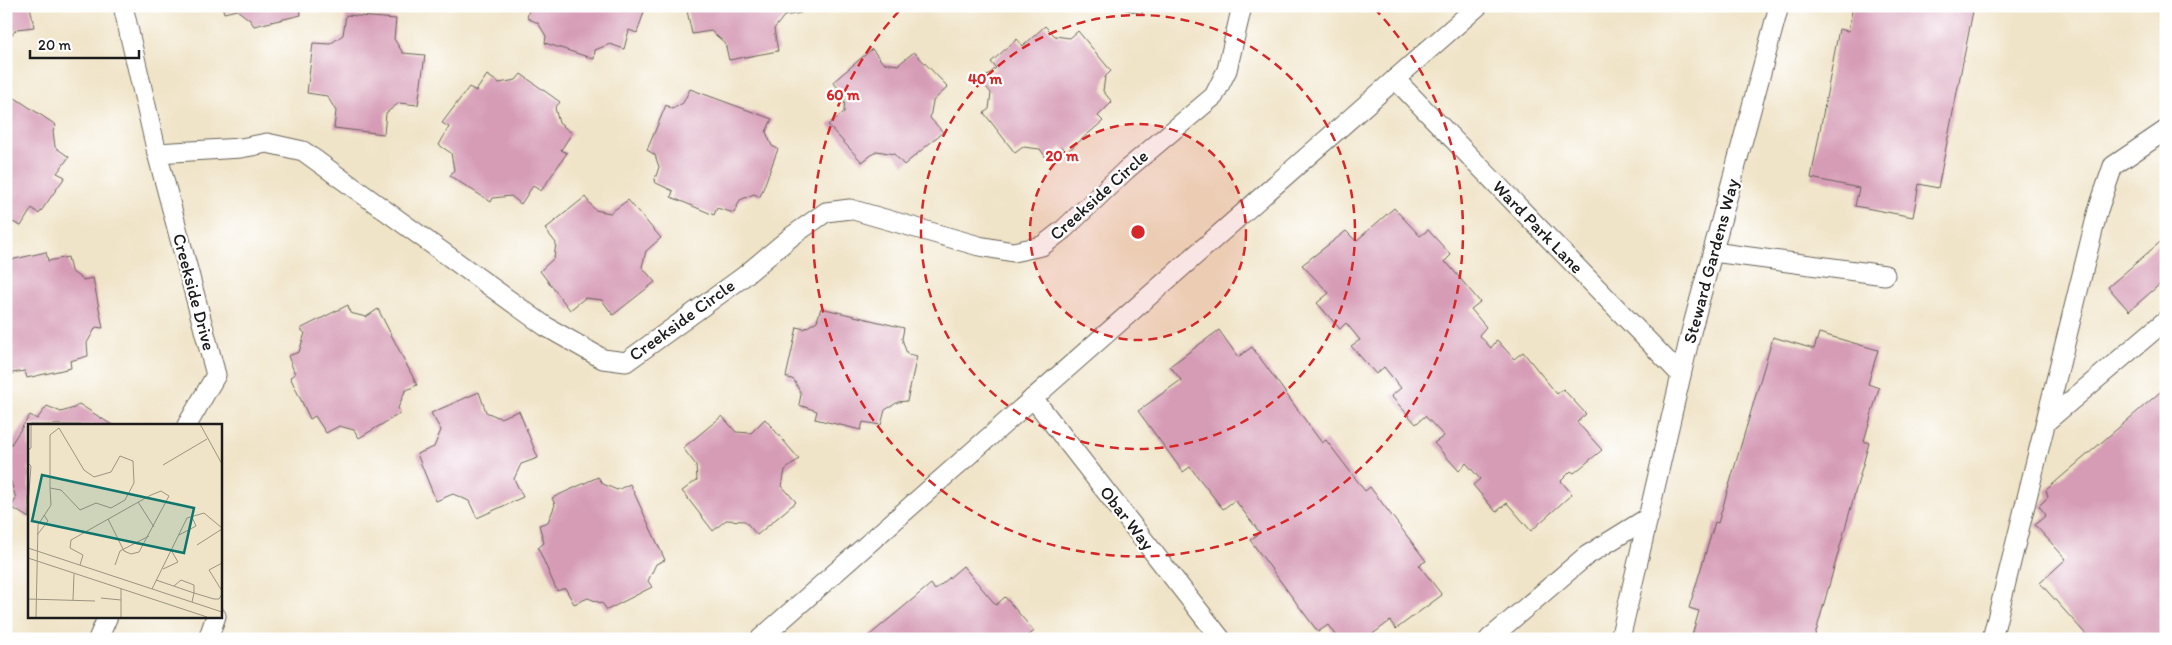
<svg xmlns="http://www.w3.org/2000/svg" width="2172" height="645" viewBox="0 0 2172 645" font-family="Itim,sans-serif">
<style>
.building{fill:#d69bb5}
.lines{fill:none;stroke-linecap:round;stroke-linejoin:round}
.service-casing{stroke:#666258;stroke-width:21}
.service{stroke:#fff;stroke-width:19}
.ring{fill:none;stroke:#d62828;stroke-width:2.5;stroke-dasharray:9 6}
.labels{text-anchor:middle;stroke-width:4.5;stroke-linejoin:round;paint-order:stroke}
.street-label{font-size:18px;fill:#1c1c1c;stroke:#fff}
.inset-road{fill:none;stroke:#9b9483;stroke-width:1}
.view{fill:#0f766e;fill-opacity:0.15;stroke:#0f766e;stroke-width:2.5}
.inset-edge{fill:none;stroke:#1c1c1c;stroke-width:2.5}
.centre{fill:#d62828;stroke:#fff;stroke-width:2.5}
.ring-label{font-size:15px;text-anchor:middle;font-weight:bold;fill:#d62828;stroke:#fff;stroke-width:4.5;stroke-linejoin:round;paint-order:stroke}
</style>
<rect width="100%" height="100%" fill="#fff"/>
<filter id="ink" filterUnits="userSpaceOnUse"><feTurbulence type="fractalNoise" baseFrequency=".02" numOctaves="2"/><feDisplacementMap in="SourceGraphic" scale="10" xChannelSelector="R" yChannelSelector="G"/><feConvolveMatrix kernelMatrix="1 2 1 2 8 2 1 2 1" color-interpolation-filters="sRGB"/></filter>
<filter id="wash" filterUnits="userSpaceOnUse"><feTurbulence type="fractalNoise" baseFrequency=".0096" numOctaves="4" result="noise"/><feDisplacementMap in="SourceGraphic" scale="20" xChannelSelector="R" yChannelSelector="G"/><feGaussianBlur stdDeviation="1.12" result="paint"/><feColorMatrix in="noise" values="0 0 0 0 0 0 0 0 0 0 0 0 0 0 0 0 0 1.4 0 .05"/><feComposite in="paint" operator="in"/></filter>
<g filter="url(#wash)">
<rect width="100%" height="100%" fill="#f0e4c8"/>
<g id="blocks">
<g class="building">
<polygon points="6,6 30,6 34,27 17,29 6,41"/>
<polygon points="222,6 302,6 300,10 301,15 254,26 250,20 237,10 224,13"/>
<polygon points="530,6 646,6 637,33 629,30 624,49 610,44 595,50 594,59 545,43 546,36 538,23 527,18"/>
<polygon points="686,6 799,6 801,13 784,16 774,29 778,51 729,60 725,43 711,31 692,34"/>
<polygon points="1113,6 1144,6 1142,14"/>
<polygon points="1853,6 1974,6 1938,188 1919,184 1913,217 1855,206 1859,188 1811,178 1839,29 1848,31"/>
<polygon points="346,15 396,19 394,39 403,53 425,55 418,105 399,103 386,113 384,134 334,128 336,111 327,96 307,93 313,43 330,44 343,35"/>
<polygon points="1045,26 1055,36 1070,38 1078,31 1111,71 1105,77 1103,91 1112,102 1098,116 1103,121 1067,152 1062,147 1047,159 1040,149 1023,147 1015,153 984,113 989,109 991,93 981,81 996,68 991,62 1017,39 1023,46"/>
<polygon points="872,49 883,63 898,65 914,52 948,87 933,101 930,118 943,132 904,165 894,154 877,151 862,162 828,125 844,112 845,96 833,82"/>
<polygon points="521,74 560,102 555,108 559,123 572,133 561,150 567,153 541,191 533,186 521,204 511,196 493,198 491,202 450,176 454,170 451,153 439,145 449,127 442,123 469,87 476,91 487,75 499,83 516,80"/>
<polygon points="690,89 772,119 766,132 772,146 778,149 760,197 754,194 740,200 734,213 717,208 714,215 671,197 673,191 654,182 659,167 655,155 647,150 666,105 672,109 683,103"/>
<polygon points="15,98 56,125 53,131 55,147 69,157 57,173 65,177 39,214 32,208 21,226 6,219 6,106 11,105"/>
<polygon points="585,197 595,210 610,213 628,200 661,238 646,251 642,267 655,282 613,315 602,300 585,298 570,310 540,271 554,258 556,243 545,229"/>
<polygon points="1394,208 1420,236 1428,230 1451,255 1444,262 1448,264 1480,302 1471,309 1486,327 1479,335 1491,348 1497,340 1514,359 1523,352 1557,394 1563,389 1586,414 1577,422 1602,450 1574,473 1571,471 1561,481 1572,494 1531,531 1507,503 1496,512 1473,485 1480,479 1466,463 1459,471 1434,443 1444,436 1425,416 1416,424 1391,396 1401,388 1384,367 1376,374 1351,346 1360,340 1346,323 1340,329 1317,303 1329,293 1302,265 1346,231 1356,241"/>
<polygon points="2166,237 2166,279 2129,311 2108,287"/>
<polygon points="46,252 48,261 68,257 71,271 83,280 93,278 103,328 96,327 87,343 88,356 70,361 71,368 27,378 25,371 6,374 6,261"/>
<polygon points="348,305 350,313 366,317 378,309 417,385 405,391 398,408 401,413 359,438 354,430 339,426 326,433 315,416 310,419 290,377 295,374 288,356 299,352 305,333 300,329"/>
<polygon points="821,308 904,328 902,339 907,354 917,356 907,401 898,402 885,410 881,425 863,422 861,430 815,419 817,411 799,405 801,394 794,380 786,377 797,327 804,329 817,321"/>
<polygon points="1219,330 1238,357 1252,347 1322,443 1326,440 1365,491 1370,487 1426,561 1419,565 1442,595 1396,629 1390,621 1366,639 1338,639 1328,625 1318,632 1250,540 1260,533 1235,500 1223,509 1190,467 1183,472 1138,411 1181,380 1170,366"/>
<polygon points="1819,333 1878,350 1868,384 1879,388 1864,441 1869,443 1814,639 1691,639 1699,611 1689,608 1715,522 1718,523 1773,337 1814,349"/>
<polygon points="2166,387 2166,546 2164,548 2166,550 2166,639 2090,639 2040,583 2066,559 2035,525 2046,515 2039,506 2048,497 2046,490"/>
<polygon points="479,392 486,412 500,418 519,411 538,458 521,464 514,479 523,497 477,518 469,501 453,494 436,501 417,454 434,447 441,430 431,413"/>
<polygon points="79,404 112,425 29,425 29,518 11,507 16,499 11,482 6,478 6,466 10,460 6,456 6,452 30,415 37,419 47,406 61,412 74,408"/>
<polygon points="722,416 736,432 751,433 765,419 799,459 785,470 782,486 796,502 757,535 745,521 726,520 713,531 682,491 697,480 696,465 683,448"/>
<polygon points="598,477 603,484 617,490 630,484 665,560 656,564 648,581 652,587 607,610 603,604 588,598 574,604 565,588 557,591 538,548 544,543 539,525 548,522 555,505 552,498"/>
<polygon points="963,566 996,605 1005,597 1034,631 1025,639 865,639 931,584 935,590"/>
</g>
</g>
</g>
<g filter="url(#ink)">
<use href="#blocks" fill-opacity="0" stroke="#666258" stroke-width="1"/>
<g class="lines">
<defs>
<g id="service">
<polyline points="123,6 157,153 241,148 267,143 303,151 545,326 603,359 626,362 743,277 792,236 826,212 850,209 979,246 1013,252 1042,246 1064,229 1126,170 1214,96 1227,70 1242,6"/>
<polyline points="1395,79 1681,375"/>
<polyline points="157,153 216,375 187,425"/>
<polyline points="1713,252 1885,275"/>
<polyline points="1033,398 1221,639"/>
<polyline points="2046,422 2166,320"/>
<polyline points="98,639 108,616"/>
<polyline points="208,639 216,616"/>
<polyline points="760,639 1478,6"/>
<polyline points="1489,639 1586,556 1649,517"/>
<polyline points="1620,639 1691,332 1779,6"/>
<polyline points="1992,639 2098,210 2113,166 2166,130"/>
</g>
</defs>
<use href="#service" class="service-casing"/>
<use href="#service" class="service"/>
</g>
</g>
<circle cx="1138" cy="232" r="108" fill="#d62828" fill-opacity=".12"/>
<g class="ring">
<circle cx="1138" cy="232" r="108"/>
<circle cx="1138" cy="232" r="217"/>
<path d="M1374 8A325 325 0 1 1 902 8"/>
</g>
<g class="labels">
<g class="street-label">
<text transform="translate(1099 195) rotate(-42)" y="6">Creekside Circle</text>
<text transform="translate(1538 227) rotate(46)" y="6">Ward Park Lane</text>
<text transform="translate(1711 261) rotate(-75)" y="6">Steward Gardens Way</text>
<text transform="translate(194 292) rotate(75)" y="6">Creekside Drive</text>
<text transform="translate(682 320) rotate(-36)" y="6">Creekside Circle</text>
<text transform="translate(1127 518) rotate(52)" y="6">Obar Way</text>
</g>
</g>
<g transform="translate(28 424)">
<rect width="194" height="194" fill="#f0e4c8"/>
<path class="inset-road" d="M172,0L194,40M31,4L56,46L66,53L83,48L92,32L105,37L106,59L97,76L83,84L68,79L52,86L33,66L22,64V11ZM0,26L3,24V1M0,39L3,42L0,80M135,41L179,15M110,78L126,103M80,95L96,127M9,111L20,97L16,91M151,111L168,102L164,93M169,121L194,105M0,124L194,188M0,134L179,193M194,139L181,146L194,167M52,141L55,131L42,124L43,116L123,71L133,67L141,72L111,128L103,130L96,127M87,141L92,127L121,112M135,145L150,138L143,126M128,156L166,169V161L153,156L146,162M93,165V193M124,165L159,94L176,89L194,104M73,174L93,176M0,175L67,177M45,176L46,150M164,178L166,169L186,175H191L194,170M8,193L10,101L23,81L22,64"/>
<path class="view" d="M14,51L166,84L156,129L4,97Z"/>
<rect width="194" height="194" class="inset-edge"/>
</g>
<circle cx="1138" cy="232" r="8" class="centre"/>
<g class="ring-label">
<text x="985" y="84">40 m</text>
<text x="843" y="100">60 m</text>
<text x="1062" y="161">20 m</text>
</g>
<rect width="2172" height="645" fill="none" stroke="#fff" stroke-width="25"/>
<path d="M30 50v8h109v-8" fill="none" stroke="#1c1c1c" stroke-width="2.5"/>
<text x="38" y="50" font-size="15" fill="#1c1c1c" stroke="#ffffff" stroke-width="4" paint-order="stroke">20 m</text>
</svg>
